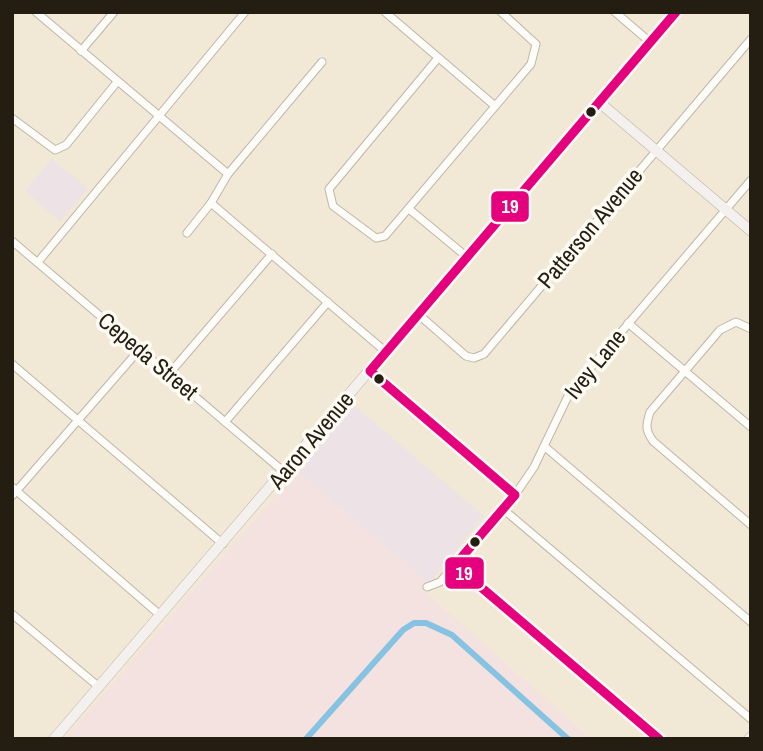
<svg xmlns="http://www.w3.org/2000/svg" width="763" height="751" viewBox="0 0 763 751" font-family="'Archivo Narrow',sans-serif">
<style>
.commercial{fill:#ede3e6}
.education{fill:#f3e2e0}
.lines{fill:none;stroke-linecap:round;stroke-linejoin:round}
.canal{stroke:#86c2e1;stroke-width:6}
.street-casing{stroke:#beb7a8;stroke-width:9}
.secondary-casing{stroke:#beb7a8;stroke-width:11}
.street{stroke:#fdfcf9;stroke-width:7}
.secondary{stroke:#f4f0ee;stroke-width:10}
.bus-1-casing{stroke:#fefbf4;stroke-width:14}
.bus-1{stroke:#e5007d;stroke-width:9}
.bus-dot{fill:#241e12;stroke:#fefbf4;stroke-width:2.5}
.labels{text-anchor:middle;stroke-width:7;stroke-linejoin:round;paint-order:stroke}
.street-label{font-size:23px;fill:#241e12;stroke:#fefbf4}
.line-badge{stroke:#fefbf4;stroke-width:2.5}
.badge-label{font-size:19px;text-anchor:middle;font-weight:bold;fill:#fff}
</style>
<rect width="100%" height="100%" fill="#f1e8d5"/>
<g class="commercial">
<polygon points="52,159 88,189 60,221 25,191"/>
<polygon points="353,405 484,516 429,583 297,471"/>
</g>
<polygon class="education" points="297,471 429,583 423,590 591,739 65,739"/>
<g class="lines">
<polyline class="canal" points="306,739 403,630 414,623 426,623 452,635 568,739"/>
<defs>
<g id="street">
<polyline points="36,12 228,174"/>
<polyline points="385,12 495,106"/>
<polyline points="615,12 650,42"/>
<polyline points="81,51 114,12"/>
<polyline points="438,58 329,189 333,206 376,238 385,236 531,64 536,44 501,12"/>
<polyline points="12,118 55,150 66,145 117,82"/>
<polyline points="211,203 386,352"/>
<polyline points="409,209 467,257"/>
<polyline points="187,233 211,203 228,174 322,62"/>
<polyline points="12,241 284,472"/>
<polyline points="38,262 245,12"/>
<polyline points="418,314 466,356 474,358 484,354 751,39"/>
<polyline points="628,323 751,427"/>
<path d="M751,329L736,322L720,330L650,412C646,425 645,430 653,441L751,525"/>
<polyline points="12,364 223,544"/>
<polyline points="370,371 515,495"/>
<polyline points="169,374 272,254"/>
<polyline points="225,422 328,302"/>
<polyline points="544,446 751,622"/>
<polyline points="12,487 160,615"/>
<polyline points="12,496 140,349"/>
<polyline points="503,509 751,719"/>
<polyline points="455,565 659,739"/>
<polyline points="427,587 440,582 515,495 534,467 570,392 751,180"/>
<polyline points="12,614 99,687"/>
</g>
<g id="secondary">
<polyline points="599,102 751,231"/>
<polyline points="54,739 676,12"/>
<polyline points="749,739 751,737"/>
</g>
</defs>
<use href="#street" class="street-casing"/>
<use href="#secondary" class="secondary-casing"/>
<use href="#street" class="street"/>
<use href="#secondary" class="secondary"/>
<defs>
<polyline id="bus-1" points="659,739 455,565 515,495 370,371 676,12"/>
</defs>
<use href="#bus-1" class="bus-1-casing"/>
<use href="#bus-1" class="bus-1"/>
</g>
<g class="bus-dot">
<circle cx="591" cy="112" r="6"/>
<circle cx="379" cy="379" r="6"/>
<circle cx="475" cy="542" r="6"/>
</g>
<g class="labels">
<g class="street-label">
<text transform="translate(590 228) rotate(-50)" y="8">Patterson Avenue</text>
<text transform="translate(148 356) rotate(40)" y="8">Cepeda Street</text>
<text transform="translate(595 364) rotate(-51)" y="8">Ivey Lane</text>
<text transform="translate(311 440) rotate(-50)" y="8">Aaron Avenue</text>
</g>
</g>
<g class="line-badge">
<rect x="490" y="190" width="40" height="33" rx="7" fill="#e5007d"/>
<rect x="444" y="556" width="41" height="34" rx="7" fill="#e5007d"/>
</g>
<g class="badge-label">
<text x="510" y="213">19</text>
<text x="464" y="580">19</text>
</g>
<rect width="763" height="751" fill="none" stroke="#241e12" stroke-width="28"/>
</svg>
